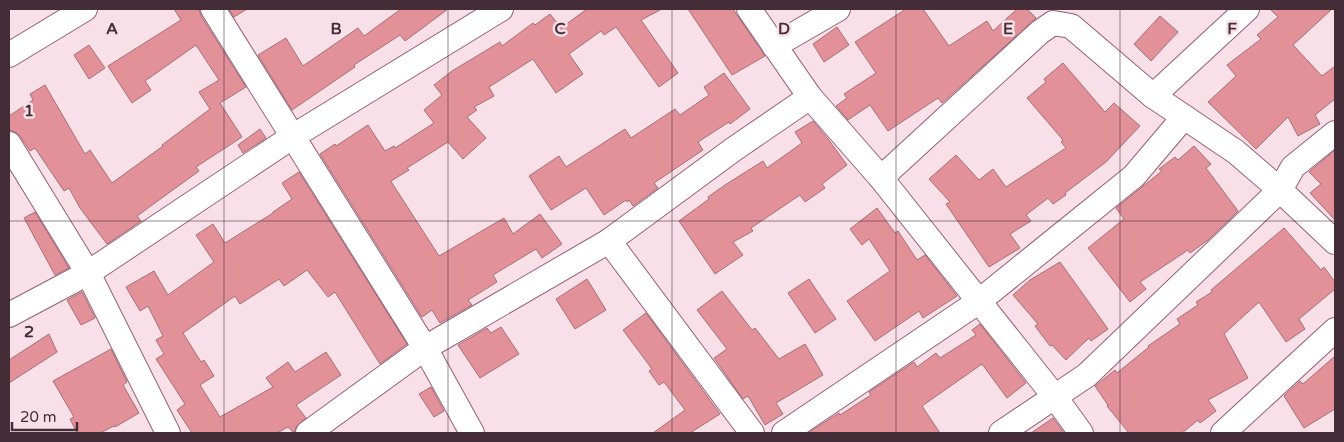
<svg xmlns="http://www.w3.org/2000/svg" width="1344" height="442" viewBox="0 0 1344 442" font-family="'Varela Round',sans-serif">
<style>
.building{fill:#e29199;stroke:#aa6f75}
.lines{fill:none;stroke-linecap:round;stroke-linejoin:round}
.street-casing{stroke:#966077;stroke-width:26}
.street{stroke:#fff;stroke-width:24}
.grid{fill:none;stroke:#442d37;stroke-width:1;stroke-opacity:0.55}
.grid-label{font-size:16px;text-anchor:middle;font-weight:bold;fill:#442d37;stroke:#f8dfe8;stroke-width:5;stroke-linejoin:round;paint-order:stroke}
</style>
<rect width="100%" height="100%" fill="#f8dfe8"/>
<g class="building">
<polygon points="174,9 199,9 201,16 246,87 220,103 242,137 196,167 199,171 137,216 141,221 107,244 80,208 69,188 64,191 35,148 30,151 20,136 15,132 9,130 9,116 33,100 30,94 45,85 85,154 90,150 112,183 163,146 162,145 210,109 199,92 219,80 196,45 145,81 151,90 132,103 108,66 181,20"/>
<polygon points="229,9 247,9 234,17"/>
<polygon points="401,9 448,9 405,41 400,35 354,65 355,67 292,110 258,55 286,38 303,66 358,28 364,36"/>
<polygon points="587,9 662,9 641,20 678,73 659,87 616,27 604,35 601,31 569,54 583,74 556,93 533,59 489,87 494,96 474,107 477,110 467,117 486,138 463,159 448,142 407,168 409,170 391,181 392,183 439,256 504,218 513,234 540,214 562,244 542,258 536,249 493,275 497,282 468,300 472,305 440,323 432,310 422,317 320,154 335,144 336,146 368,125 385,151 394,146 395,148 434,123 424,110 442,95 434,85 452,71 500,42 502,46 533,23 535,25 550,14 561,28"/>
<polygon points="688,9 733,9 765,56 732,75"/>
<polygon points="906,9 923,9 949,46 987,21 993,31 1017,9 1027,9 1036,18 942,103 938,98 888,131 870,105 848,120 836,106 847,98 844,94 876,73 855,42"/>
<polygon points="1270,9 1332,9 1293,45 1322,76 1335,66 1335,99 1315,115 1320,124 1298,136 1288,117 1256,149 1208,102 1236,76 1227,65 1261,39 1257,35 1278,17"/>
<polygon points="1160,16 1178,32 1151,61 1134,44"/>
<polygon points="837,27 849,45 824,62 813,44"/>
<polygon points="89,45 105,68 89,79 74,55"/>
<polygon points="1063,63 1105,112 1114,103 1140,126 1106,162 1065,193 1066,195 1053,204 1048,198 1026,215 1031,221 1010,234 1020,248 989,267 946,204 950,202 929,179 956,155 979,180 993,169 1006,187 1066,148 1061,142 1063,140 1027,98 1046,82 1044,79"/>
<polygon points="724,73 750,109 730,124 729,122 698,142 703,150 654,183 658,188 633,206 629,200 627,202 626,200 604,215 586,188 551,210 529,176 559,156 566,167 625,129 631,138 675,109 680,115 709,95 704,87"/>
<polygon points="813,121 828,139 847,165 822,184 825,188 805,202 800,195 751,228 753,231 733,242 743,255 715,274 679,221 709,199 708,197 725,185 763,161 767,168 802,143 795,132"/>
<polygon points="260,129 266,138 243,153 238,145"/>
<polygon points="1194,146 1211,164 1206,168 1238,211 1208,240 1190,253 1188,250 1140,282 1146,289 1130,302 1088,248 1124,219 1116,208 1162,171 1159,169 1175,157 1178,160"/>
<polygon points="1335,150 1335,220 1310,193 1321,184 1309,172"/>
<polygon points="299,172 407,344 380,364 335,292 328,297 307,270 284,286 279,279 240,304 235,296 183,333 201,362 204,360 214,376 200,385 220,417 273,387 266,378 288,362 295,372 326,352 341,375 296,405 306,418 296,427 294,433 288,427 277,433 192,433 177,410 185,404 156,359 164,354 156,340 163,336 148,306 140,311 126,287 154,271 168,295 214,262 196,235 213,224 225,243 273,213 273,212 292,199 282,183"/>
<polygon points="877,208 895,233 898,231 917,260 925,255 957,296 923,318 919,311 875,341 847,301 890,271 869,239 862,245 850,229"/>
<polygon points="35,212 69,268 55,275 24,218"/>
<polygon points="1284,228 1321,270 1324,267 1335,282 1335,289 1299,319 1305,329 1286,342 1259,302 1224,334 1248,378 1208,400 1216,411 1200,423 1198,420 1182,433 1129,433 1107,406 1108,405 1095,386 1115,370 1117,373 1149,347 1148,346 1180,324 1177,319 1198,305 1196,302 1212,292 1211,290"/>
<polygon points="1060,262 1108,329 1091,341 1089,338 1066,360 1052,345 1050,346 1035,326 1038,324 1013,295 1030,280"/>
<polygon points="587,279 606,310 575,329 556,299"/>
<polygon points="809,279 836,319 815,333 788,293"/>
<polygon points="722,291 752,330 755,328 779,359 805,344 823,375 776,403 783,414 765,425 748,396 743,399 714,358 727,349 697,310"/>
<polygon points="82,292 95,318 81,325 67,300"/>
<polygon points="646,313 720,414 690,433 653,433 685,410 664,382 659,385 649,371 652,369 623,330"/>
<polygon points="980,324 1026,383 1007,398 982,364 922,406 940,433 808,433 839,413 840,415 871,395 869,392 914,362 917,367 936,353 940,358 976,335 972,330"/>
<polygon points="501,327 519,354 480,378 458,345 487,328 491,333"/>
<polygon points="49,334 57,352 9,383 9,360"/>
<polygon points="111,349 127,382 123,385 139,413 115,427 114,426 100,433 77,433 70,419 74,417 53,381"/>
<polygon points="1335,356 1335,409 1304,428 1284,396 1300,381 1303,384"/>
<polygon points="431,387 444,411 434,417 419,394"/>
<polygon points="1053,418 1064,433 1031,433"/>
</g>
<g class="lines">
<defs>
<g id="street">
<polyline points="213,9 425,348 472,433"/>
<polyline points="749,9 810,97 881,178 1055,397 1081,433"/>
<polyline points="774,46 838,9"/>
<polyline points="9,55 85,9"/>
<polyline points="1153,96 1247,9"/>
<polyline points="9,144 88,273 168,433"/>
<polyline points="881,178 1040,32 1053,23 1071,26 1153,96 1236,152 1280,190 1335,242"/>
<polyline points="609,241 752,433"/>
<polyline points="9,315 88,273 292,137 501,9"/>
<polyline points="308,433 425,348 609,241 734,149 810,97"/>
<polyline points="784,433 978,302 1134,176 1184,117"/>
<polyline points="1001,433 1087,375 1280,190 1293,167 1335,133"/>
<polyline points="1223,433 1335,330"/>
</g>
</defs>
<use href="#street" class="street-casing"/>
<use href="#street" class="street"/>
</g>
<path class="grid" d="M224,9V433M448,9V433M672,9V433M896,9V433M1120,9V433M9,221H1335"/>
<g class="grid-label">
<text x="112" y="34">A</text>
<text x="336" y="34">B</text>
<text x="560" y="34">C</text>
<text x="784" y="34">D</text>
<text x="1008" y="34">E</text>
<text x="1232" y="34">F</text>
<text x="29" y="116">1</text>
<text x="29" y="337">2</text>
</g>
<rect width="1344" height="442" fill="none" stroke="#442d37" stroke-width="20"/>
<path d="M12 422v8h65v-8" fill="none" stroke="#442d37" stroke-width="2.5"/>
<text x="20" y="422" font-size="15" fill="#442d37" stroke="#f8dfe8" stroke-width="4" paint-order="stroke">20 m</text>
</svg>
